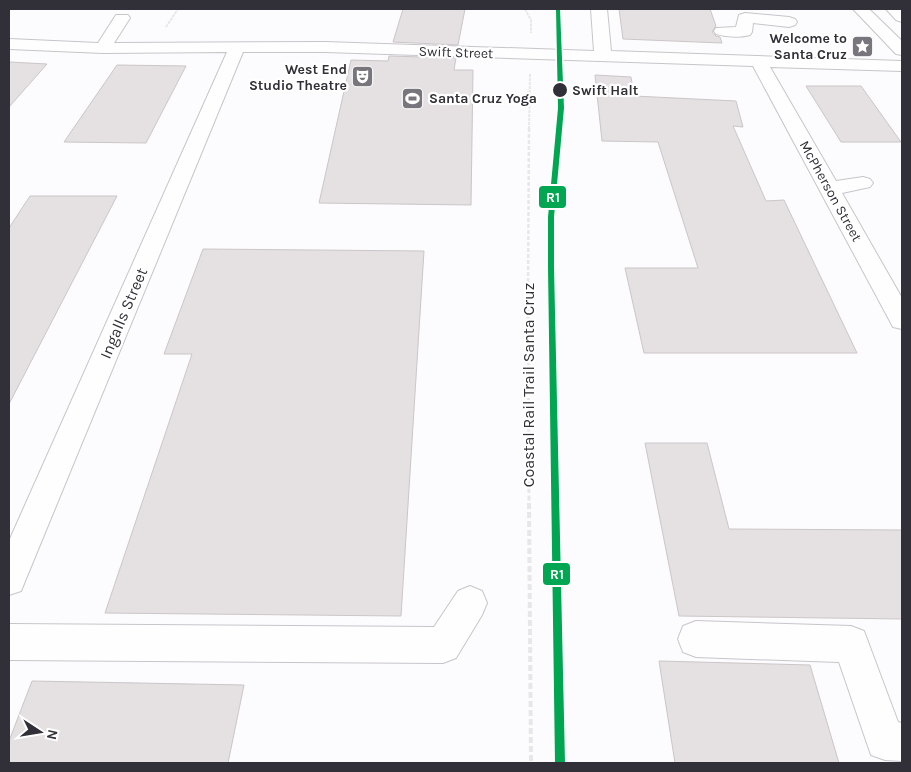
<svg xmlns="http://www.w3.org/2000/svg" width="911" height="772" viewBox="0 0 911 772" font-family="Karla,sans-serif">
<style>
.building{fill:#e5e0e1;stroke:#cbc6c7}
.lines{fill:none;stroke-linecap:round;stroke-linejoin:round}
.minor-casing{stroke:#c7c5ca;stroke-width:2}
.highway-casing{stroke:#c7c5ca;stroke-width:2}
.path-far3{stroke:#e7e7e8;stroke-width:2;stroke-dasharray:3 1;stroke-linecap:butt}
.path-far2{stroke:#e7e7e8;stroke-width:2.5;stroke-dasharray:4 2;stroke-linecap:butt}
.path-far1{stroke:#e7e7e8;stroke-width:3;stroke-dasharray:5 2.5;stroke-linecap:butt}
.path{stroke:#e7e7e8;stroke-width:4;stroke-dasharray:6 3;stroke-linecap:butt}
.minor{fill:#fffeff;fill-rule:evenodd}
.highway{fill:#fffeff;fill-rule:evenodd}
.rail-1-casing{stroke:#fff;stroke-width:3}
.rail-1{fill:#00a651;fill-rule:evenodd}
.stop-dot{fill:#312f37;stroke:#fff;stroke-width:2}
.labels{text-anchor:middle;stroke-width:4.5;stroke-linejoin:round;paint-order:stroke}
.far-poi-label{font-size:14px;font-weight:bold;fill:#312f37;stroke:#fff;text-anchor:end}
.far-street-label{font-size:14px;fill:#312f37;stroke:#fff}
.far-stop-label{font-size:14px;font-weight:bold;fill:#312f37;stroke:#fff;text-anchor:start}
.street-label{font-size:16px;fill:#312f37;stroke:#fff}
.line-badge{stroke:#fff;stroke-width:2}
.badge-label{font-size:14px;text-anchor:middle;font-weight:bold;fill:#fff}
</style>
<rect width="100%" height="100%" fill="#fcfbfd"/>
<g class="building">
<polygon points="403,9 465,9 458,45 393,42"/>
<polygon points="619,9 710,9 716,26 712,32 716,36 720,37 722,43 623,39"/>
<polygon points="389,56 456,58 454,70 473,70 471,205 319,203 351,60 388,61"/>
<polygon points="9,62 47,64 9,107"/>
<polygon points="117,65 186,66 146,143 64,142"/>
<polygon points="595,75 631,77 634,96 736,101 743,127 733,126 766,201 784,200 857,353 644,353 625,268 698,268 658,142 602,141"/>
<polygon points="806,86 861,86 901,142 841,142"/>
<polygon points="30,196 117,196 9,404 9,228"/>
<polygon points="203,249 424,251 401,616 105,613 192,354 164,354"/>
<polygon points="645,443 707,443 729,529 902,530 902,619 679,616"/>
<polygon points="659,661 810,665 839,763 675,763"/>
<polygon points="32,681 244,685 228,763 9,763 9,741"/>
</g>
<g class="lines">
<defs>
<g id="minor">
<polygon points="591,9 607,9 611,51 902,61 902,71 770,67 836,181 863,177 870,179 873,183 870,187 842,193 902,298 902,329 893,327 753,66 325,52 243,52 21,591 9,595 9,541 227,52 103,53 9,49 9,39 98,43 116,15 128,15 130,18 114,43 325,42 594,51"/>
<path d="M745,13L789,17L795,19L797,22L795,25L789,27L753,23L752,32L750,35C739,38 727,37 716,34L714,31L716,28L736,27L739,15Z"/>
<polygon points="470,586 482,591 487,603 482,615 456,658 443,663 9,660 9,624 434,627 458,591"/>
<polygon points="696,621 851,626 864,631 898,722 902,723 902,761 885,760 871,755 839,662 696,657 683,652 678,639 683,626"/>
</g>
<g id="highway">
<polygon points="853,9 869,9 902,41 902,55 896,54"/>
<polygon points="886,9 902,9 902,22 896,20"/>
</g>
</defs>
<use href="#minor" class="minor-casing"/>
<use href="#highway" class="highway-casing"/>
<g class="path-far3">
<polyline points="525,9 531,20 531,33"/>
<polyline points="166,27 178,9"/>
<polyline points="529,129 530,74"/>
</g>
<polyline class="path-far2" points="528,294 529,128"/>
<polyline class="path-far1" points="528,293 529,504"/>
<polyline class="path" points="529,503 531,763"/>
<use href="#minor" class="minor"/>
<use href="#highway" class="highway"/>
<defs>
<polygon id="rail-1" points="556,9 560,9 564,108 554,217 554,267 565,763 555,763 548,267 548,217 558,108"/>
</defs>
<use href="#rail-1" class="rail-1-casing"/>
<use href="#rail-1" class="rail-1"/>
</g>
<defs>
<symbol id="sight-square" viewBox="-11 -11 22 22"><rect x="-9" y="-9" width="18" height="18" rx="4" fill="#78767c" stroke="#fff"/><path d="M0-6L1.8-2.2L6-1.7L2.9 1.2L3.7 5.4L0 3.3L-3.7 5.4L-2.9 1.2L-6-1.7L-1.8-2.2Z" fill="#fff"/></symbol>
<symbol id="theatre-square" viewBox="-11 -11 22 22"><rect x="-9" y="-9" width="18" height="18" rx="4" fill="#78767c" stroke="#fff"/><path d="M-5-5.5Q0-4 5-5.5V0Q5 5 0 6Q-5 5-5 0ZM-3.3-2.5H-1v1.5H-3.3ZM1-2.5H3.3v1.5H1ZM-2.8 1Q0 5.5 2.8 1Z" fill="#fff"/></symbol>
<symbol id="stadium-square" viewBox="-11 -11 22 22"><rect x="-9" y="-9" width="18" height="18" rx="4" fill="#78767c" stroke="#fff"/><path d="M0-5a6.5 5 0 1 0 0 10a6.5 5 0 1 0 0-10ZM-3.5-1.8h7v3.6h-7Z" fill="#fff"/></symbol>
</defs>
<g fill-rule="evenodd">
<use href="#sight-square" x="850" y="34" width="25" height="25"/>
<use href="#theatre-square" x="350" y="64" width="25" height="25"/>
<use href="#stadium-square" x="400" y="86" width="25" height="25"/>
</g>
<circle class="stop-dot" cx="560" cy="90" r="8"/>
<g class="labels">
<g class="far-poi-label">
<text x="847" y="43">Welcome to<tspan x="847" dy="16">Santa Cruz</tspan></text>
<text x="347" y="74">West End<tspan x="347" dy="16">Studio Theatre</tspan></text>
<text x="429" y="103" text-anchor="start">Santa Cruz Yoga</text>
</g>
<g class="far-street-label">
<text transform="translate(456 52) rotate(2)" y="5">Swift Street</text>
<text transform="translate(831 191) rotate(61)" y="5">McPherson Street</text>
</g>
<g class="far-stop-label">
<text x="572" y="95">Swift Halt</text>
</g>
<g class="street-label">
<text transform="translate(123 313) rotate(-67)" y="6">Ingalls Street</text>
<text transform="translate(528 385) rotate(-90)" y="6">Coastal Rail Trail Santa Cruz</text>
</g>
</g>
<g class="line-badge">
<rect x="538" y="185" width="29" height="24" rx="5" fill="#00a651"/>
<rect x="542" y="562" width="29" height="24" rx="5" fill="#00a651"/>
</g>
<g class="badge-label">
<text x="553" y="202">R1</text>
<text x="557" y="579">R1</text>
</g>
<rect width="911" height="772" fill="none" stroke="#312f37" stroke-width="20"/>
<g transform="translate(40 732) rotate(102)" stroke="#ffffff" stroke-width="4" paint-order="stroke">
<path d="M0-4L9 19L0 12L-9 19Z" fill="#312f37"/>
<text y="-8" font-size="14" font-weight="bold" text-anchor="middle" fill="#312f37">N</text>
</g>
</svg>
